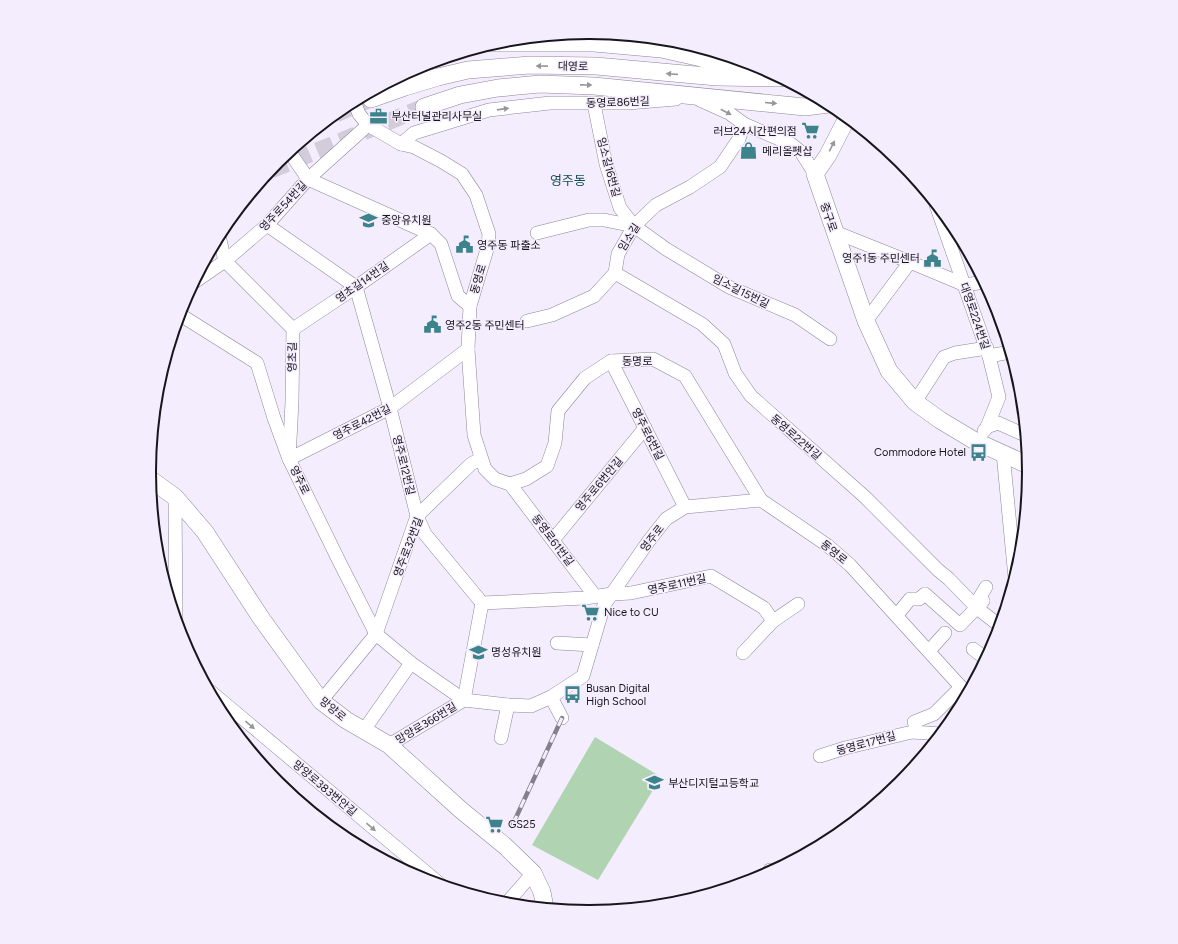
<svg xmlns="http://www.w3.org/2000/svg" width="1178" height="944" viewBox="0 0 1178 944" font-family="Figtree,'Noto Sans KR',sans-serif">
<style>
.green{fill:#b0d4b2}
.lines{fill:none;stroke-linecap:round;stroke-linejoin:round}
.major-tunnel{stroke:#d3cddb;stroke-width:17;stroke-dasharray:17 8;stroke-linecap:butt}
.minor-casing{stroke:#8e8699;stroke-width:14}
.major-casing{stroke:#8e8699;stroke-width:18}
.minor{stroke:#fff;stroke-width:13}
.major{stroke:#fff;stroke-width:17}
.rail-casing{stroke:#847f8a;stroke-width:4.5}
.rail{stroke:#f4edfd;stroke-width:3;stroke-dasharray:9;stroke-linecap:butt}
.oneway{fill:#979699}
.labels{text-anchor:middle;stroke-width:3;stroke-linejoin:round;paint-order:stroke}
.street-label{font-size:11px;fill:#18151c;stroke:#f4edfd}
.poi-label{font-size:11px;fill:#18151c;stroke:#f4edfd;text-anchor:start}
.quarter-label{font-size:13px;fill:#124e56;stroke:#f4edfd}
.rim{fill:none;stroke:#18151c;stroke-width:2}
</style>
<rect width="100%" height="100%" fill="#f4edfd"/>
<polygon class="green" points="595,737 661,777 598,880 532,845"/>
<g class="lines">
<g class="major-tunnel">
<polyline points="336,114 371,99"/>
<polyline points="271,170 424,107"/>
</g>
<defs>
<g id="minor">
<polyline points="487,45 594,45 661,51 701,60 745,75"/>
<polyline points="700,100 729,113 744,124 791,144 801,152 815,174"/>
<polyline points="354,101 359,114 368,125 401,144 414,147 441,161 462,174 476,195 489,234 488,246 470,306 468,349 474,435 485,469 495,479 510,484"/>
<polyline points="594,104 606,164 620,208 634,226 666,249 729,287 795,315 830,339"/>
<polyline points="401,144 414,133 489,110 550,103 628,103 676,99"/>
<polyline points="289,151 308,179 431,234 441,244 458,296 470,306"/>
<polyline points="936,205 989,356 999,397 987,427"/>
<polyline points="267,225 356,287 390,408 417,516 425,534 482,603 585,598 612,594 631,593 711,576 764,608 773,621"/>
<polyline points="835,232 910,262 965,285 984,282"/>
<polyline points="537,233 589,220 604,220 634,226"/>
<polyline points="219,236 225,261 293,329 292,402 289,459 390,408 468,349"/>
<polyline points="615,273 702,324 724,344 735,373 751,396 865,497 938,570 949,579 977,608 1000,626"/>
<polyline points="193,283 225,261 267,225 308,179 368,125"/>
<polyline points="179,314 257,363 274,418 289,459 339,561 376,634 411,663 464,700 508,705 531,706 551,697 583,676 604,605 648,542 666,519 685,507 761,500"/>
<polyline points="527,321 552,315 594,296 615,273 618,254 634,226 656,205 690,187 720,167 739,139 744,124"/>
<polyline points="866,321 910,262"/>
<polyline points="293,329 356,287 431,234"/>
<polyline points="989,356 1010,352"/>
<polyline points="611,361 685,507"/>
<polyline points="915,402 944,357 955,353 987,348"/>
<polyline points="984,431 987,427 998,423 1025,435"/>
<polyline points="1003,453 1015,578"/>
<polyline points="510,484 526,479 547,466 555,443 558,411 585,378 611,361 653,359 685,376 761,500 827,545 850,565 961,687 965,697"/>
<polyline points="510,484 595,596"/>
<polyline points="175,497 176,619"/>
<polyline points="553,540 645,428"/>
<polyline points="897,615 910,599 919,599 925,594 960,625 983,601 980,597 986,587"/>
<polyline points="557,643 592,645"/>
<polyline points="973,649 986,659"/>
<polyline points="929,651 945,633"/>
<polyline points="743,653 773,621 798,604"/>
<polyline points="210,691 440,884"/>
<polyline points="551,697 562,718"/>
<polyline points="321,701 376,634 417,516 471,464 480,459"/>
<polyline points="914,722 934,714 961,687"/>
<polyline points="364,730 411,663"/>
<polyline points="501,738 508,705"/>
<polyline points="389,745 464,700 482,603"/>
<polyline points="820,756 845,748 912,732 941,734"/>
<polyline points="770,870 772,871"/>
<polyline points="506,904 533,873"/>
</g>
<g id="major">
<polyline points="371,99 405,87 438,77 468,70 530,65 596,66 717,77 780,78"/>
<polyline points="424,107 460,95 498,88 540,84 594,86 805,107 829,104"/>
<polyline points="847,118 828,155 815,174 866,321 889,371 915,402 940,420 975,441 1028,465"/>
<polyline points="150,479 175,497 205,532 261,618 321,701 346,720 389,745 461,810 505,846 533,873 542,892 545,908"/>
</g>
</defs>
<use href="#minor" class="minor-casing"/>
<use href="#major" class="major-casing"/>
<use href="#minor" class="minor"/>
<use href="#major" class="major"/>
<defs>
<polyline id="rail" points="513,824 562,718"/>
</defs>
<use href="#rail" class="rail-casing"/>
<use href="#rail" class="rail"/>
</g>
<defs><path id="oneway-solid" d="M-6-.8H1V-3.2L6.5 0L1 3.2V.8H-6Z"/></defs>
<g class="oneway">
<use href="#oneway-solid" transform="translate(542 66) rotate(-179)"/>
<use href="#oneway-solid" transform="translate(672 74) rotate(-176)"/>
<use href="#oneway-solid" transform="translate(586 85) rotate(1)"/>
<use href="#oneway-solid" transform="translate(771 103) rotate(5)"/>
<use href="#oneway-solid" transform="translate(503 109) rotate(-8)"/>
<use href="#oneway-solid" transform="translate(726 112) rotate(28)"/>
<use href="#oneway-solid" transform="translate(832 146) rotate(-63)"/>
<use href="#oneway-solid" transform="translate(250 725) rotate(40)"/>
<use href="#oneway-solid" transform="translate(371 827) rotate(40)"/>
</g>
<defs>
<symbol id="office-bare" viewBox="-9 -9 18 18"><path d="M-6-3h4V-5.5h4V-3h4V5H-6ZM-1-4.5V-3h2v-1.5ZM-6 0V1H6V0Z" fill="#3c838c" stroke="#f4edfd" stroke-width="2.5" paint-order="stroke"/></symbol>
<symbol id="supermarket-bare" viewBox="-9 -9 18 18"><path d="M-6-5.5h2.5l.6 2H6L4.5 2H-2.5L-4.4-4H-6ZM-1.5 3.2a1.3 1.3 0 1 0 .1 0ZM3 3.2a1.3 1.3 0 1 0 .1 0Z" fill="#3c838c" stroke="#f4edfd" stroke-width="2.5" paint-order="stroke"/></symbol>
<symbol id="shop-bare" viewBox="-9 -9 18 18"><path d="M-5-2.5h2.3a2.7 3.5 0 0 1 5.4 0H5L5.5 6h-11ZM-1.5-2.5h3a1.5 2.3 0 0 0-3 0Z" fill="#3c838c" stroke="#f4edfd" stroke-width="2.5" paint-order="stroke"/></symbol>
<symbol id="school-bare" viewBox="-9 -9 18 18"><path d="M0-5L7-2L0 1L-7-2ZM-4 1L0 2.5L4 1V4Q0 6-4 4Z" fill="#3c838c" stroke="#f4edfd" stroke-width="2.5" paint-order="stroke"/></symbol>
<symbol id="civic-bare" viewBox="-9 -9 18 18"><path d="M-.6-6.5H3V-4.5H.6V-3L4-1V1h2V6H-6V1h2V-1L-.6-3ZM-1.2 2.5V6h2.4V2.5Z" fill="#3c838c" stroke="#f4edfd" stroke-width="2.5" paint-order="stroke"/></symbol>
<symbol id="bus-bare" viewBox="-9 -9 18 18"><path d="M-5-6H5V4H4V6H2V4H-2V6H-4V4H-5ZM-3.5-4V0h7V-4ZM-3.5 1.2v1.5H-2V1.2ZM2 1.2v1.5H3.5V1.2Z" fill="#3c838c" stroke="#f4edfd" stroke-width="2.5" paint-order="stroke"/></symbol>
</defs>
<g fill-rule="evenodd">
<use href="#office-bare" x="366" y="104" width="25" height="25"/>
<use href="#supermarket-bare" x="798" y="118" width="25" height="25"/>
<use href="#shop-bare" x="736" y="138" width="25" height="25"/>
<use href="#school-bare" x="356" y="208" width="25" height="25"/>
<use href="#civic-bare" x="452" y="232" width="25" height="25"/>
<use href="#civic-bare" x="920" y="246" width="25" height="25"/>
<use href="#civic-bare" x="420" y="312" width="25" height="25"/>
<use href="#bus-bare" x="966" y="440" width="25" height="25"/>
<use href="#supermarket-bare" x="578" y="600" width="25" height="25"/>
<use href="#school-bare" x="466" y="640" width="25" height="25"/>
<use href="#bus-bare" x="560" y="682" width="25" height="25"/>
<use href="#school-bare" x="642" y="770" width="25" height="25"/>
<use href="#supermarket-bare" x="482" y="812" width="25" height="25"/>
</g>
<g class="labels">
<g class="street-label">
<text transform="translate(573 66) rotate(1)" y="4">대영로</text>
<text transform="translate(618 102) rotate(-2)" y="4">동영로86번길</text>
<text transform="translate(609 167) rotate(75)" y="4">임소길16번길</text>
<text transform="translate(283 206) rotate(-47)" y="4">영주로54번길</text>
<text transform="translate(829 217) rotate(71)" y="4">중구로</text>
<text transform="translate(629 237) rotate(-57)" y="4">임소길</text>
<text transform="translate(478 279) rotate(-73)" y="4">동영로</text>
<text transform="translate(362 282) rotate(-35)" y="4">영초길14번길</text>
<text transform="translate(741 291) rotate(26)" y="4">임소길15번길</text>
<text transform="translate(975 316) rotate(71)" y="4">대영로224번길</text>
<text transform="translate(292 357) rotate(-89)" y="4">영초길</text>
<text x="637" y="365">동명로</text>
<text transform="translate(362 422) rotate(-27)" y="4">영주로42번길</text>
<text transform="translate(648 434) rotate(63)" y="4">영주로6번길</text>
<text transform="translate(796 437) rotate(41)" y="4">동영로22번길</text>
<text transform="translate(404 465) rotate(76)" y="4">영주로12번길</text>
<text transform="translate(300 480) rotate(64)" y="4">영주로</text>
<text transform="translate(599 484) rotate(-50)" y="4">영주로6번안길</text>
<text transform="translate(652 538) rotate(-52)" y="4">영주로</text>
<text transform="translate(553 540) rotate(53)" y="4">동영로61번길</text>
<text transform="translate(408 547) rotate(-69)" y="4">영주로32번길</text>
<text transform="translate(834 552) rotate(39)" y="4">동영로</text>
<text transform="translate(677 584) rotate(-12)" y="4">영주로11번길</text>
<text transform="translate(333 709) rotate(40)" y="4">망양로</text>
<text transform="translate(426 723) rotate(-31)" y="4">망양로366번길</text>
<text transform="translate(866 743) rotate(-15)" y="4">동영로17번길</text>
<text transform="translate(325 788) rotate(40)" y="4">망양로383번안길</text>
</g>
<g class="poi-label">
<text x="391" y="120">부산터널관리사무실</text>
<text x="797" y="135" text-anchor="end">러브24시간편의점</text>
<text x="762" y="155">메리올펫샵</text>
<text x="381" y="224">중앙유치원</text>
<text x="477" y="249">영주동 파출소</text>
<text x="920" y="262" text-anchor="end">영주1동 주민센터</text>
<text x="445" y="329">영주2동 주민센터</text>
<text x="966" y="456" text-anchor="end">Commodore Hotel</text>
<text x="604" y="616">Nice to CU</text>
<text x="491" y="656">명성유치원</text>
<text x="586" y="692">Busan Digital<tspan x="586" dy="13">High School</tspan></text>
<text x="668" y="787">부산디지털고등학교</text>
<text x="508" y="828">GS25</text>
</g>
<g class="quarter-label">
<text x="568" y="185">영주동</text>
</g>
</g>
<path d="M0 0H1178V944H0ZM156 472a433 433 0 1 1 866 0a433 433 0 1 1-866 0Z" fill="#f4edfd" fill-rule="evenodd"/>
<path class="rim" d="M156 472a433 433 0 1 1 866 0a433 433 0 1 1-866 0Z"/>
</svg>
